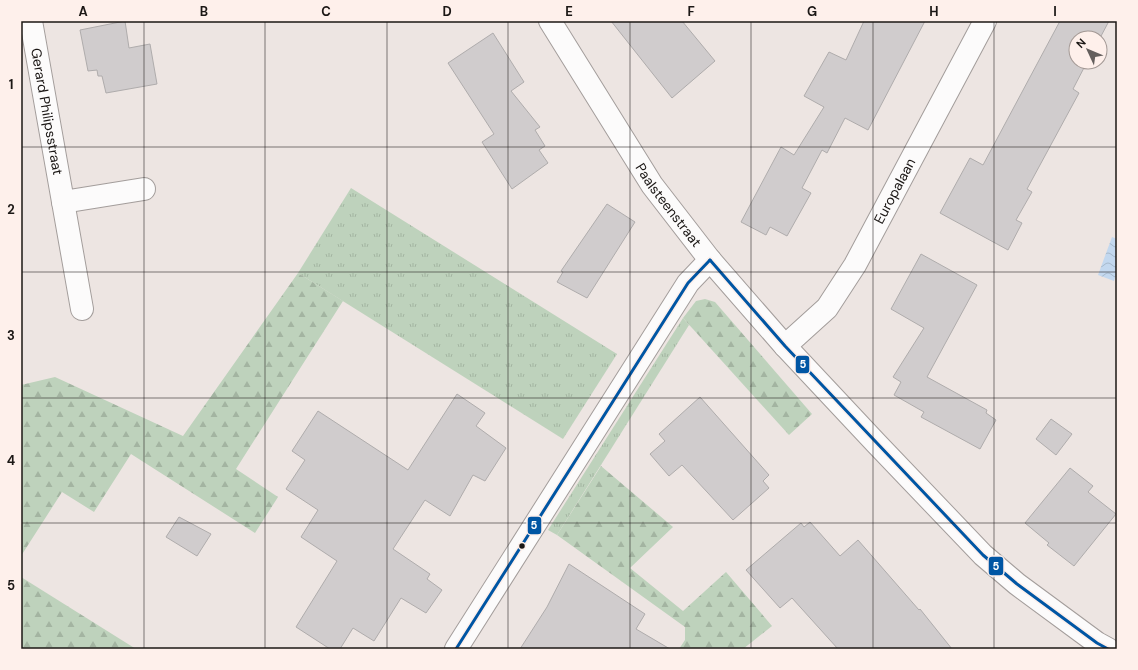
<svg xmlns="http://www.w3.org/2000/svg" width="1138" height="670" viewBox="0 0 1138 670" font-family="'DM Sans',sans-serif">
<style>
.grass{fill:url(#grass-tufts)}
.forest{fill:url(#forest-firs)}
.water{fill:url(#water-waves)}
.building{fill:#d0cccd;stroke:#afacac}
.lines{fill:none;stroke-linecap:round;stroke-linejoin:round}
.minor-casing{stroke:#a39d9b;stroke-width:24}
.minor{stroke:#fcfbfb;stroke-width:22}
.bus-1-casing{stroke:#fef0eb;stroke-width:6}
.bus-1{stroke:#0056a4;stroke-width:3}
.grid{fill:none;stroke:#1b1715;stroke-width:1;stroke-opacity:0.55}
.bus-dot{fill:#1b1715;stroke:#fef0eb;stroke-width:1.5}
.labels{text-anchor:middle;stroke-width:4;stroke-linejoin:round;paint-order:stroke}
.street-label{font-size:14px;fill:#1b1715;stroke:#fef0eb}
.line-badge{stroke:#fef0eb;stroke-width:1.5}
.badge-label{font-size:11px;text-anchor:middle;font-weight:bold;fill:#fff}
.neatline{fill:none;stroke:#1b1715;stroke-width:1.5}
.grid-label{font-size:13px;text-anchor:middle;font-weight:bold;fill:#1b1715}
</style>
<defs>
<pattern id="grass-tufts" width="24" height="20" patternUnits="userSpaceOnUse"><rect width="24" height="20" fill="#bed2bc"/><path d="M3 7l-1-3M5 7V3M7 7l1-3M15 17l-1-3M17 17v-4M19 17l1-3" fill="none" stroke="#a3b4a1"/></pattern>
<pattern id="forest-firs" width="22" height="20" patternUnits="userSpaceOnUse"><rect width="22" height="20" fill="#bed2bc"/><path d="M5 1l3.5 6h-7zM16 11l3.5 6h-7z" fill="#a3b4a1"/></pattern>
<pattern id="water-waves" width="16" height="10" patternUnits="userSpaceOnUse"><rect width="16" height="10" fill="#c3d8ef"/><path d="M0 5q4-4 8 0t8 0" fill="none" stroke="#a7b9cc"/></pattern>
</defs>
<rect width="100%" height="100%" fill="#ede5e2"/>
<g class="grass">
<polygon points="351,188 617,354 563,439 298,273"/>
<polygon points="683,318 689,325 557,535 548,530"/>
</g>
<g class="forest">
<polygon points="298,273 343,301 236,469 278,497 255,533 131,454 94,512 62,492 21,556 21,385 55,377 183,436"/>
<polygon points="705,299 715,302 812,414 789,435 683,318 696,301"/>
<polygon points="601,466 673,527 630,568 683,611 726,572 772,626 743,649 679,649 685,640 685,627 557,535"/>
<polygon points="21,577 136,649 21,649"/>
</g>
<polygon class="water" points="1112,237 1117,239 1117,272 1114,281 1098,275"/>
<g class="building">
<polygon points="125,21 129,48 150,44 157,84 106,93 102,76 98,76 97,70 88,71 80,30"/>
<polygon points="611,21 682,21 715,61 672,98"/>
<polygon points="864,21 925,21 868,130 845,118 827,153 822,150 802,188 811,193 787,236 770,227 766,235 741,222 781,147 794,155 824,107 804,96 829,52 846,60"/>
<polygon points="1060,21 1109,21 1100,38 1076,38 1076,62 1087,62 1073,89 1079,93 1027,189 1032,192 1016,220 1022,223 1008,250 940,213 970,158 983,165"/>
<polygon points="493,33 524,82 511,91 540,127 535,130 545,146 539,150 548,163 512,189 482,142 494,134 448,63"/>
<polygon points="607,204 635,222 587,298 557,282 563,272 561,271"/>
<polygon points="921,254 977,285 927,377 987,410 986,413 996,420 980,449 921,417 924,412 894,395 901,382 893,377 924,328 891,309"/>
<polygon points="457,394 485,413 476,426 506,448 485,481 473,475 450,516 425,500 393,549 430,574 427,579 442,590 426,613 401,598 374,641 353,628 340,649 330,649 296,627 337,561 301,537 318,510 286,489 305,460 292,451 318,411 408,470"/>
<polygon points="700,397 769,475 763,481 769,488 733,520 682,465 669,476 650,454 665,441 659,434"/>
<polygon points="1051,419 1072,434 1056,455 1036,439"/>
<polygon points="1070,468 1093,486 1088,492 1116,514 1074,566 1047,545 1049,543 1025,523"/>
<polygon points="179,517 211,534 197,556 166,537"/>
<polygon points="810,522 840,556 858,540 919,610 920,609 952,649 838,649 792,598 780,608 746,570 801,523 804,527"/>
<polygon points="569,564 645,614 636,629 670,649 520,649 547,607"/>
</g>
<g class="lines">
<defs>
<g id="minor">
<path id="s1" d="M31,21L82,309"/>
<path id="s2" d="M550,21L652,185L710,260L785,346L875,442L983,555L1017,584L1097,643L1108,649"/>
<polyline points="63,202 144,189"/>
<path id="s3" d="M785,346L827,308L855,265L985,21"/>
<polyline points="456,649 688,283 710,260"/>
</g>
</defs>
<use href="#minor" class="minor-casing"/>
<use href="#minor" class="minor"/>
<defs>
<g id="bus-1">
<polyline points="710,260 785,346 983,555 1017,584 1097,643 1108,649"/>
<polyline points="456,649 688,283 710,260"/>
</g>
</defs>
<use href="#bus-1" class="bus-1-casing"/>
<use href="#bus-1" class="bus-1"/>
</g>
<path class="grid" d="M144,21V649M265,21V649M387,21V649M508,21V649M630,21V649M751,21V649M873,21V649M994,21V649M21,147H1117M21,272H1117M21,398H1117M21,523H1117"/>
<circle class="bus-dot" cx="522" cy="546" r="3.5"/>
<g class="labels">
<g class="street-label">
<text dy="5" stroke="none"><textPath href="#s1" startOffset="92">Gerard Philipsstraat</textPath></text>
<text dy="5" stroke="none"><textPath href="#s3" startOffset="192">Europalaan</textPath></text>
<text dy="5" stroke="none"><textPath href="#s2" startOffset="219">Paalsteenstraat</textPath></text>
</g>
</g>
<g class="line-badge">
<rect x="795" y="355" width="15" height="19" rx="4" fill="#0056a4"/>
<rect x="527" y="516" width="15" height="19" rx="4" fill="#0056a4"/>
<rect x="988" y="556" width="16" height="20" rx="4" fill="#0056a4"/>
</g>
<g class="badge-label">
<text x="803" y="368">5</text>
<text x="534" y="529">5</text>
<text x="996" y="570">5</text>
</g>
<rect width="1138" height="670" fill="none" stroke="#fef0eb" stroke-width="44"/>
<g transform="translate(1088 50) rotate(314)"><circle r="19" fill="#fef0eb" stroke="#a39995"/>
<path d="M0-3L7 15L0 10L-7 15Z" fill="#645f5d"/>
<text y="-6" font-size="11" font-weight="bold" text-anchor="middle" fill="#1b1715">N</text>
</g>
<rect x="22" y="22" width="1094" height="626" class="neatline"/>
<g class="grid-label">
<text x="83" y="16">A</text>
<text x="204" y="16">B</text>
<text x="326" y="16">C</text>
<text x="447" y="16">D</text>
<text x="569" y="16">E</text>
<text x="691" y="16">F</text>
<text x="812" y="16">G</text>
<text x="934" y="16">H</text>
<text x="1055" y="16">I</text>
<text x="11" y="89">1</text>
<text x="11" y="214">2</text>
<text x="11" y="340">3</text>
<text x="11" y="465">4</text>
<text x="11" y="590">5</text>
</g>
</svg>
